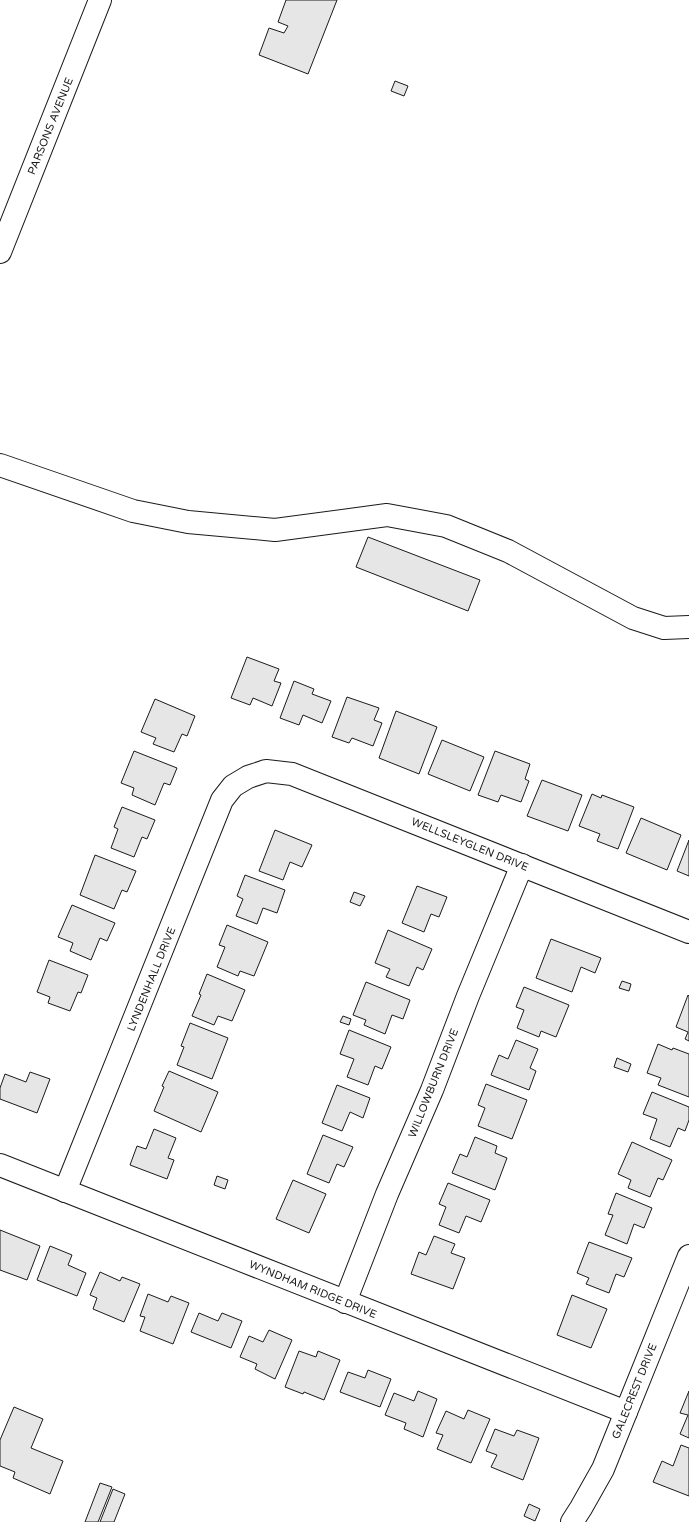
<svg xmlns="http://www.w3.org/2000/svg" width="689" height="1522" viewBox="0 0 689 1522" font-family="'Varela Round',sans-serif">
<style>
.building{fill:#e6e6e6;stroke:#1a1a1a}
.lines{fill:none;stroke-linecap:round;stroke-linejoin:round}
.minor-casing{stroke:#1a1a1a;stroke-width:24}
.minor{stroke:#fff;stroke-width:22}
.labels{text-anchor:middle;stroke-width:3;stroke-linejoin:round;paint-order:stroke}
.street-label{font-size:11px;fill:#1a1a1a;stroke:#fff}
</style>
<rect width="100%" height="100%" fill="#fff"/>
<g class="building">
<polygon points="286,0 337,0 308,74 259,55 269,28 284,33 288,26 278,22"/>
<polygon points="395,81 408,86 404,96 391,91"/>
<polygon points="368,537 480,580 468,611 356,567"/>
<polygon points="247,657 279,669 274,681 281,683 272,706 253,698 250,705 231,698"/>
<polygon points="294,681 314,689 312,694 331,701 322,723 303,715 299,725 280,718"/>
<polygon points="347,697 379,708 374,720 382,723 373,746 352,738 349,743 332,737"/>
<polygon points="155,699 195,716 187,736 182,734 174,752 153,744 156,738 141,732"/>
<polygon points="396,711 437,727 419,774 379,758"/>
<polygon points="442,740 484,757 470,791 428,774"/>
<polygon points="134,751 177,768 170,785 164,783 155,805 132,795 134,788 121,783"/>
<polygon points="495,751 530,764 525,779 529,781 521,802 501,795 498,802 478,795"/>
<polygon points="542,780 582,795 568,831 527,816"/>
<polygon points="592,794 601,798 602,795 634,807 618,849 597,841 600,834 579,826"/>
<polygon points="122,807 155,820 147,839 142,837 134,857 111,848 118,829 114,827"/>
<polygon points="641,818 681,835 667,870 626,853"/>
<polygon points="275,830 312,845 302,867 290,862 283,880 259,871"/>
<polygon points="689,840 689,876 677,871"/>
<polygon points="95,855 136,871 127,892 122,890 114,909 80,895"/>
<polygon points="245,875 285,890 277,913 263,908 257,924 236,916 243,899 237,896"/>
<polygon points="417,886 447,897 439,917 431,914 424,932 402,923"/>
<polygon points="354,892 365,896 360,906 350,902"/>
<polygon points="72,905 115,923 107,941 100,938 91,960 70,951 73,943 58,937"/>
<polygon points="227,925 268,942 254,976 240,971 238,976 217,967 225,947 219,945"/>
<polygon points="388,930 432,949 423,970 417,967 409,986 386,977 390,969 375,963"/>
<polygon points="551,939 601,958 595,973 581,967 572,992 536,978"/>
<polygon points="49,960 88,975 81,993 78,992 70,1011 48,1003 50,997 37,992"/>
<polygon points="207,974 245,990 232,1021 218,1016 214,1025 192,1016 201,995 199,994"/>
<polygon points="622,981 631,984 629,991 619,988"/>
<polygon points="366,982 410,1000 403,1019 392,1015 385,1034 364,1025 366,1020 353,1015"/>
<polygon points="524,987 569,1005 556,1037 541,1031 539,1037 517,1028 524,1010 516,1007"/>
<polygon points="688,995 689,996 689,1041 685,1039 688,1032 676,1027"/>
<polygon points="343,1016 351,1019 349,1025 340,1022"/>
<polygon points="190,1023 228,1038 212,1079 177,1065 184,1047 181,1046"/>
<polygon points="349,1030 391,1047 382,1069 375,1066 368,1085 347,1077 354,1059 340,1054"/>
<polygon points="516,1040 538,1049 530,1068 536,1071 529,1090 491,1075 499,1055 508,1059"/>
<polygon points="658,1044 672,1050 673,1048 689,1054 689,1097 658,1085 661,1078 647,1073"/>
<polygon points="617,1058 631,1064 628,1072 614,1067"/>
<polygon points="169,1071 218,1092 201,1132 154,1111 164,1087 162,1086"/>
<polygon points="30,1072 50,1079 37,1113 0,1099 0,1088 5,1074 26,1082"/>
<polygon points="486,1084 527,1100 512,1139 478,1126 485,1108 478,1105"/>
<polygon points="337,1085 370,1098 363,1118 350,1112 342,1131 322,1123"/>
<polygon points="652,1092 689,1107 689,1120 685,1131 678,1128 670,1147 650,1139 657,1119 643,1114"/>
<polygon points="154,1129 176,1138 168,1158 174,1160 167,1179 130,1165 137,1146 146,1149"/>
<polygon points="323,1135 353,1147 344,1167 337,1164 329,1183 307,1174"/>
<polygon points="475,1137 497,1146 495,1153 507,1158 495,1190 452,1173 460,1154 467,1157"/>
<polygon points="632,1142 672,1160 663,1180 658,1178 650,1197 628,1188 631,1180 618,1174"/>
<polygon points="217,1176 228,1180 225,1189 214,1185"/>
<polygon points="293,1180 326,1194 309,1233 276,1219"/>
<polygon points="448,1183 490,1200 481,1222 466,1216 459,1233 439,1225 446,1207 439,1204"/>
<polygon points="616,1193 652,1208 644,1228 634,1224 627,1244 605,1235 613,1215 608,1214"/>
<polygon points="0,1230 40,1246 27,1280 0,1270"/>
<polygon points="434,1236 455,1244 451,1253 465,1258 453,1289 411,1274 419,1252 426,1255"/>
<polygon points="589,1242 632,1258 624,1277 616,1274 609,1293 586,1284 589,1278 577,1273"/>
<polygon points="50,1246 72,1255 68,1265 86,1273 77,1296 37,1280"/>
<polygon points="100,1272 120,1281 122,1277 140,1284 124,1322 93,1309 97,1298 90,1295"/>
<polygon points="148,1294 168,1302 171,1296 189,1303 173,1344 140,1331 145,1317 140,1316"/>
<polygon points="572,1295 607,1309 591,1348 557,1335"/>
<polygon points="199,1313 218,1321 222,1313 242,1321 231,1348 191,1332"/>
<polygon points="269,1330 292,1340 275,1379 255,1369 257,1364 240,1357 249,1336 263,1342"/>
<polygon points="299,1351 316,1357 318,1351 340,1360 324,1400 304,1392 303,1394 285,1387"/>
<polygon points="368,1370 391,1379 380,1407 340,1392 348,1372 365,1378"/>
<polygon points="418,1391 437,1399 423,1437 404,1429 406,1423 385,1415 394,1393 414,1401"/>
<polygon points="689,1391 689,1438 680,1434 688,1415 680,1413"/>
<polygon points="14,1407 43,1419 31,1448 63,1461 50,1494 13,1478 15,1472 0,1466 0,1440"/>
<polygon points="468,1410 490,1419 471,1463 437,1449 443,1435 436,1433 446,1411 464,1419"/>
<polygon points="495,1429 514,1436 517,1430 539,1438 523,1480 491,1467 497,1455 486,1451"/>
<polygon points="681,1445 689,1448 689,1496 653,1482 662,1461 673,1466"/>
<polygon points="100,1483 112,1487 98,1522 85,1522"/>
<polygon points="113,1489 125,1494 114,1522 100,1522"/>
<polygon points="529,1504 540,1509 535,1521 524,1516"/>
</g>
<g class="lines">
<defs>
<g id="minor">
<polyline points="0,252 100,0"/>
<polyline points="0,465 133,511 188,522 275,530 387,515 446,526 508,551 633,618 664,628 689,627"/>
<polyline points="0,1165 626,1412"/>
<polyline points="65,1191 222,800 233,786 248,777 266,771 292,774 689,932"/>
<polyline points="345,1302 387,1194 432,1090 468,996 522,865"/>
<polyline points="572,1522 581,1508 603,1469 689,1256"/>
</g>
</defs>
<use href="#minor" class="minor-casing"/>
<use href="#minor" class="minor"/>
</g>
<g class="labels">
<g class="street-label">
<text transform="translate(50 126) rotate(-68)" y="4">PARSONS AVENUE</text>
<text transform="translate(470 844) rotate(22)" y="4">WELLSLEYGLEN DRIVE</text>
<text transform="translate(151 979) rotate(-68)" y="4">LYNDENHALL DRIVE</text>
<text transform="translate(433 1083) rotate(-68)" y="4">WILLOWBURN DRIVE</text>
<text transform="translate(313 1289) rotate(22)" y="4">WYNDHAM RIDGE DRIVE</text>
<text transform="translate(634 1391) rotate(-68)" y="4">GALECREST DRIVE</text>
</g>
</g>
</svg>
